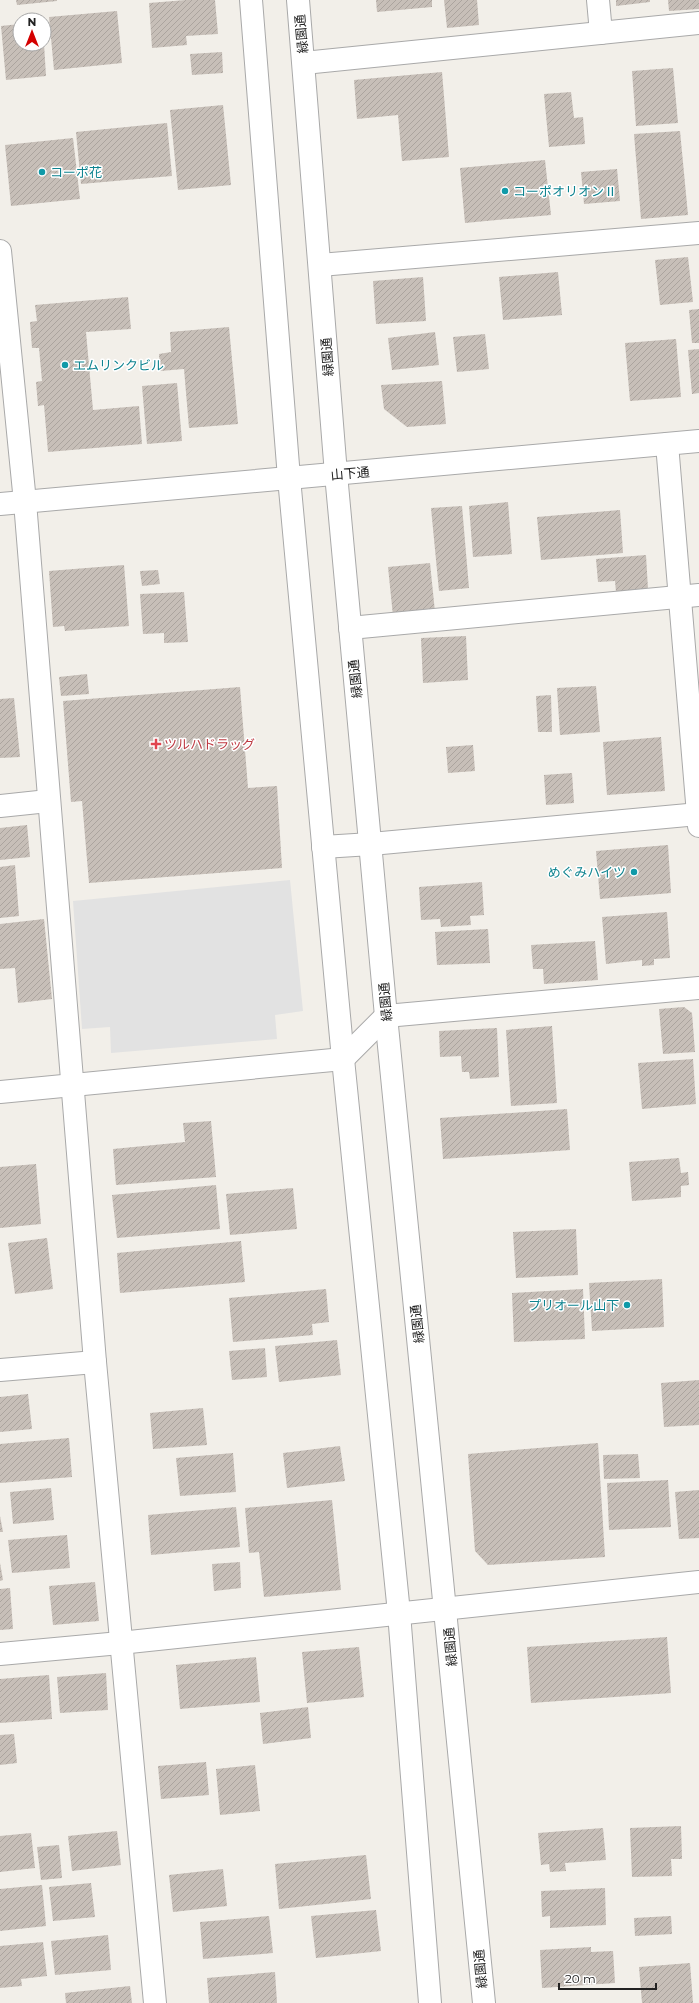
<svg xmlns="http://www.w3.org/2000/svg" width="699" height="2003" viewBox="0 0 699 2003" font-family="Montserrat,'Noto Sans JP',sans-serif">
<style>
.parking{fill:#e2e2e2}
.building{fill:url(#building-hatch)}
.lines{fill:none;stroke-linecap:round;stroke-linejoin:round}
.minor-casing{stroke:#a9a9a9;stroke-width:24}
.tertiary-casing{stroke:#a9a9a9;stroke-width:24}
.minor{stroke:#fff;stroke-width:22}
.tertiary{stroke:#fff;stroke-width:22}
.culture-dot{fill:#0f9aa8;stroke:#fff;stroke-width:1.5}
.health-dot{fill:#e0444e;stroke:#fff;stroke-width:1.5}
.labels{text-anchor:middle;stroke-width:3;stroke-linejoin:round;paint-order:stroke}
.street-label{font-size:13px;fill:#222;stroke:#fff}
.culture-label{font-size:13px;fill:#0d838f;stroke:#fff;text-anchor:start}
.health-label{font-size:13px;fill:#be3a42;stroke:#fff;text-anchor:start}
</style>
<defs>
<pattern id="building-hatch" width="6" height="6" patternUnits="userSpaceOnUse"><rect width="6" height="6" fill="#c7bfb8"/><path d="M-1 1l2-2M0 6l6-6M5 7l2-2" fill="none" stroke="#aba49e"/></pattern>
</defs>
<rect width="100%" height="100%" fill="#f2efe9"/>
<polygon class="parking" points="290,880 303,1011 275,1015 277,1039 111,1053 110,1027 82,1029 73,901"/>
<g class="building">
<polygon points="16,0 57,0 57,1 17,5"/>
<polygon points="186,0 215,0 218,34 186,36 187,45 152,48 149,3"/>
<polygon points="376,0 432,0 432,7 377,12"/>
<polygon points="444,0 477,0 479,25 447,28"/>
<polygon points="616,0 650,0 650,2 616,6"/>
<polygon points="668,0 699,0 699,9 669,11"/>
<polygon points="117,11 122,63 54,70 49,17"/>
<polygon points="20,24 20,44 44,44 46,76 6,80 1,26"/>
<polygon points="222,52 223,73 192,75 190,54"/>
<polygon points="673,68 678,123 636,126 632,71"/>
<polygon points="442,72 449,157 402,161 398,115 357,119 354,80"/>
<polygon points="571,92 574,118 583,117 585,144 549,147 544,94"/>
<polygon points="223,105 231,185 178,190 170,110"/>
<polygon points="167,123 172,176 81,184 76,132"/>
<polygon points="680,131 688,215 641,219 634,134"/>
<polygon points="73,138 80,199 11,206 5,145"/>
<polygon points="545,160 551,215 465,223 460,168"/>
<polygon points="617,169 620,201 584,204 581,172"/>
<polygon points="688,257 693,302 660,305 655,260"/>
<polygon points="558,272 562,315 503,320 499,277"/>
<polygon points="423,277 426,321 376,324 373,281"/>
<polygon points="128,297 131,329 86,332 93,410 139,406 142,444 48,452 44,405 38,406 36,382 42,381 39,348 32,348 30,322 37,321 35,305"/>
<polygon points="699,309 699,343 692,343 689,310"/>
<polygon points="229,327 238,424 189,428 184,369 160,371 159,354 171,352 170,332"/>
<polygon points="435,332 439,365 392,370 388,338"/>
<polygon points="485,334 489,369 457,372 453,337"/>
<polygon points="676,339 681,397 630,401 625,343"/>
<polygon points="699,349 699,393 692,394 688,350"/>
<polygon points="442,381 446,424 407,427 384,409 381,385"/>
<polygon points="177,383 182,441 147,444 142,386"/>
<polygon points="508,502 512,554 473,557 469,506"/>
<polygon points="462,506 469,588 439,591 431,508"/>
<polygon points="620,510 623,553 541,560 537,517"/>
<polygon points="646,555 648,589 616,592 615,581 598,582 596,559"/>
<polygon points="430,563 435,612 393,616 388,567"/>
<polygon points="124,565 129,626 65,631 64,626 53,627 49,571"/>
<polygon points="158,570 160,584 142,586 140,571"/>
<polygon points="184,592 188,642 164,643 164,633 143,634 140,594"/>
<polygon points="466,636 468,680 423,683 421,638"/>
<polygon points="87,674 89,694 61,696 59,677"/>
<polygon points="596,686 600,732 560,735 557,688"/>
<polygon points="240,687 248,788 277,786 282,868 89,883 82,801 71,802 63,701"/>
<polygon points="551,695 552,732 538,732 536,696"/>
<polygon points="14,698 20,757 0,758 0,699"/>
<polygon points="661,737 665,791 607,795 603,742"/>
<polygon points="473,745 475,771 448,773 446,747"/>
<polygon points="572,773 574,803 546,805 544,775"/>
<polygon points="27,825 30,857 0,860 0,828"/>
<polygon points="668,845 671,893 600,899 596,851"/>
<polygon points="15,865 19,916 0,918 0,867"/>
<polygon points="482,882 484,915 470,916 471,925 441,927 440,919 421,920 419,887"/>
<polygon points="667,912 670,958 654,959 654,965 642,966 642,960 606,964 602,917"/>
<polygon points="44,919 52,999 18,1003 15,968 0,969 0,924"/>
<polygon points="488,929 490,963 437,965 435,932"/>
<polygon points="595,941 598,980 544,984 543,969 533,969 531,945"/>
<polygon points="684,1007 692,1013 695,1052 663,1054 659,1009"/>
<polygon points="552,1026 557,1103 511,1106 506,1030"/>
<polygon points="497,1028 499,1077 470,1079 469,1072 462,1072 461,1056 440,1057 439,1031"/>
<polygon points="693,1059 696,1104 642,1109 638,1063"/>
<polygon points="567,1109 570,1150 443,1159 440,1118"/>
<polygon points="211,1121 216,1177 116,1185 113,1149 185,1142 183,1123"/>
<polygon points="679,1158 681,1173 688,1172 689,1185 681,1186 681,1197 632,1201 629,1162"/>
<polygon points="36,1164 41,1224 0,1228 0,1167"/>
<polygon points="216,1185 220,1229 117,1238 112,1195"/>
<polygon points="293,1188 297,1229 230,1235 226,1194"/>
<polygon points="576,1229 578,1275 516,1278 513,1232"/>
<polygon points="47,1238 53,1289 15,1294 8,1243"/>
<polygon points="241,1241 245,1282 120,1293 117,1253"/>
<polygon points="662,1279 664,1327 592,1331 589,1283"/>
<polygon points="326,1289 329,1322 312,1324 313,1335 233,1342 229,1298"/>
<polygon points="583,1289 585,1339 514,1342 512,1293"/>
<polygon points="337,1340 341,1375 279,1382 275,1346"/>
<polygon points="265,1348 267,1377 232,1380 229,1351"/>
<polygon points="699,1380 699,1425 664,1427 661,1383"/>
<polygon points="28,1394 32,1429 0,1432 0,1397"/>
<polygon points="203,1408 207,1445 153,1449 150,1413"/>
<polygon points="69,1438 72,1477 0,1483 0,1444"/>
<polygon points="598,1443 605,1557 488,1565 475,1551 468,1454"/>
<polygon points="340,1446 345,1481 287,1488 283,1453"/>
<polygon points="233,1453 236,1492 180,1496 176,1458"/>
<polygon points="638,1454 640,1478 604,1479 603,1455"/>
<polygon points="668,1480 671,1527 609,1530 607,1483"/>
<polygon points="51,1488 54,1520 13,1524 10,1492"/>
<polygon points="699,1490 699,1538 679,1539 675,1492"/>
<polygon points="332,1500 341,1590 264,1597 259,1552 249,1553 245,1508"/>
<polygon points="236,1507 240,1547 151,1555 148,1515"/>
<polygon points="0,1516 3,1532 0,1532"/>
<polygon points="67,1535 70,1568 12,1573 8,1540"/>
<polygon points="240,1562 241,1588 214,1591 212,1564"/>
<polygon points="0,1563 3,1580 0,1581"/>
<polygon points="95,1582 99,1621 53,1625 49,1586"/>
<polygon points="10,1588 13,1629 0,1630 0,1589"/>
<polygon points="667,1637 671,1693 531,1703 527,1647"/>
<polygon points="359,1647 364,1697 307,1703 302,1652"/>
<polygon points="256,1657 260,1702 180,1709 176,1665"/>
<polygon points="106,1673 108,1710 60,1713 57,1677"/>
<polygon points="49,1675 52,1719 0,1723 0,1679"/>
<polygon points="308,1707 311,1738 263,1744 260,1713"/>
<polygon points="14,1734 17,1763 0,1765 0,1735"/>
<polygon points="206,1762 209,1795 161,1799 158,1766"/>
<polygon points="255,1765 260,1811 220,1815 216,1769"/>
<polygon points="681,1826 682,1859 671,1859 672,1876 632,1877 630,1828"/>
<polygon points="603,1828 606,1860 565,1863 566,1871 550,1872 549,1864 541,1865 538,1833"/>
<polygon points="117,1831 121,1865 72,1871 68,1836"/>
<polygon points="31,1833 35,1868 0,1872 0,1836"/>
<polygon points="59,1845 62,1878 41,1880 37,1847"/>
<polygon points="366,1855 371,1899 279,1909 275,1864"/>
<polygon points="223,1869 227,1906 173,1912 169,1875"/>
<polygon points="91,1883 95,1917 53,1921 49,1887"/>
<polygon points="42,1885 46,1926 0,1931 0,1889"/>
<polygon points="605,1888 606,1925 550,1928 550,1916 542,1917 541,1891"/>
<polygon points="376,1910 381,1951 316,1958 311,1916"/>
<polygon points="269,1916 273,1953 203,1959 200,1922"/>
<polygon points="671,1916 672,1934 635,1936 634,1918"/>
<polygon points="108,1935 111,1970 55,1975 51,1941"/>
<polygon points="43,1942 47,1976 21,1979 22,1986 0,1988 0,1946"/>
<polygon points="591,1947 591,1952 613,1951 615,1983 542,1988 540,1950"/>
<polygon points="690,1963 693,2003 642,2003 639,1967"/>
<polygon points="275,1972 277,2003 209,2003 207,1978"/>
<polygon points="130,1986 132,2003 66,2003 65,1993"/>
</g>
<g class="lines">
<defs>
<g id="minor">
<polyline points="598,0 601,33"/>
<polyline points="304,63 699,23"/>
<polyline points="0,251 25,502 95,1362 155,2003"/>
<polyline points="320,265 699,233"/>
<polyline points="667,444 699,826"/>
<polyline points="350,628 699,595"/>
<polyline points="0,806 48,801"/>
<polyline points="323,847 371,844 699,814"/>
<polyline points="0,1092 343,1059 386,1016 699,988"/>
<polyline points="0,1370 95,1362"/>
<polyline points="0,1654 120,1643 699,1582"/>
</g>
<g id="tertiary">
<polyline points="251,0 289,478 343,1059 399,1613 430,2003"/>
<polyline points="298,0 336,474 386,1016 484,2003"/>
<polyline points="0,504 699,441"/>
</g>
</defs>
<use href="#minor" class="minor-casing"/>
<use href="#tertiary" class="tertiary-casing"/>
<use href="#minor" class="minor"/>
<use href="#tertiary" class="tertiary"/>
</g>
<g class="culture-dot">
<circle cx="42" cy="172" r="4"/>
<circle cx="505" cy="191" r="4"/>
<circle cx="65" cy="365" r="4"/>
<circle cx="634" cy="872" r="4"/>
<circle cx="627" cy="1305" r="4"/>
</g>
<path class="health-dot" d="M154 738h4v4h4v4h-4v4h-4v-4h-4v-4h4z"/>
<g class="labels">
<g class="street-label">
<text transform="translate(301 34) rotate(-95)" y="5">緑園通</text>
<text transform="translate(327 357) rotate(-94)" y="5">緑園通</text>
<text transform="translate(350 473) rotate(-5)" y="5">山下通</text>
<text transform="translate(355 679) rotate(-96)" y="5">緑園通</text>
<text transform="translate(385 1002) rotate(-95)" y="5">緑園通</text>
<text transform="translate(417 1324) rotate(-96)" y="5">緑園通</text>
<text transform="translate(450 1647) rotate(-95)" y="5">緑園通</text>
<text transform="translate(480 1969) rotate(-95)" y="5">緑園通</text>
</g>
<g class="culture-label">
<text x="50" y="177">コーポ花</text>
<text x="513" y="196">コーポオリオンⅡ</text>
<text x="73" y="370">エムリンクビル</text>
<text x="626" y="877" text-anchor="end">めぐみハイツ</text>
<text x="619" y="1310" text-anchor="end">プリオール山下</text>
</g>
<g class="health-label">
<text x="164" y="749">ツルハドラッグ</text>
</g>
</g>
<g transform="translate(32 32)"><circle r="19" fill="#ffffff" stroke="#a7a7a7"/>
<path d="M0-3L7 15L0 10L-7 15Z" fill="#d40000"/>
<text y="-6" font-size="11" font-weight="bold" text-anchor="middle" fill="#222222">N</text>
</g>
<path d="M559 1983v6h97v-6" fill="none" stroke="#222222" stroke-width="2"/>
<text x="565" y="1983" font-size="12" fill="#222222" stroke="#ffffff" stroke-width="3" paint-order="stroke">20 m</text>
</svg>
